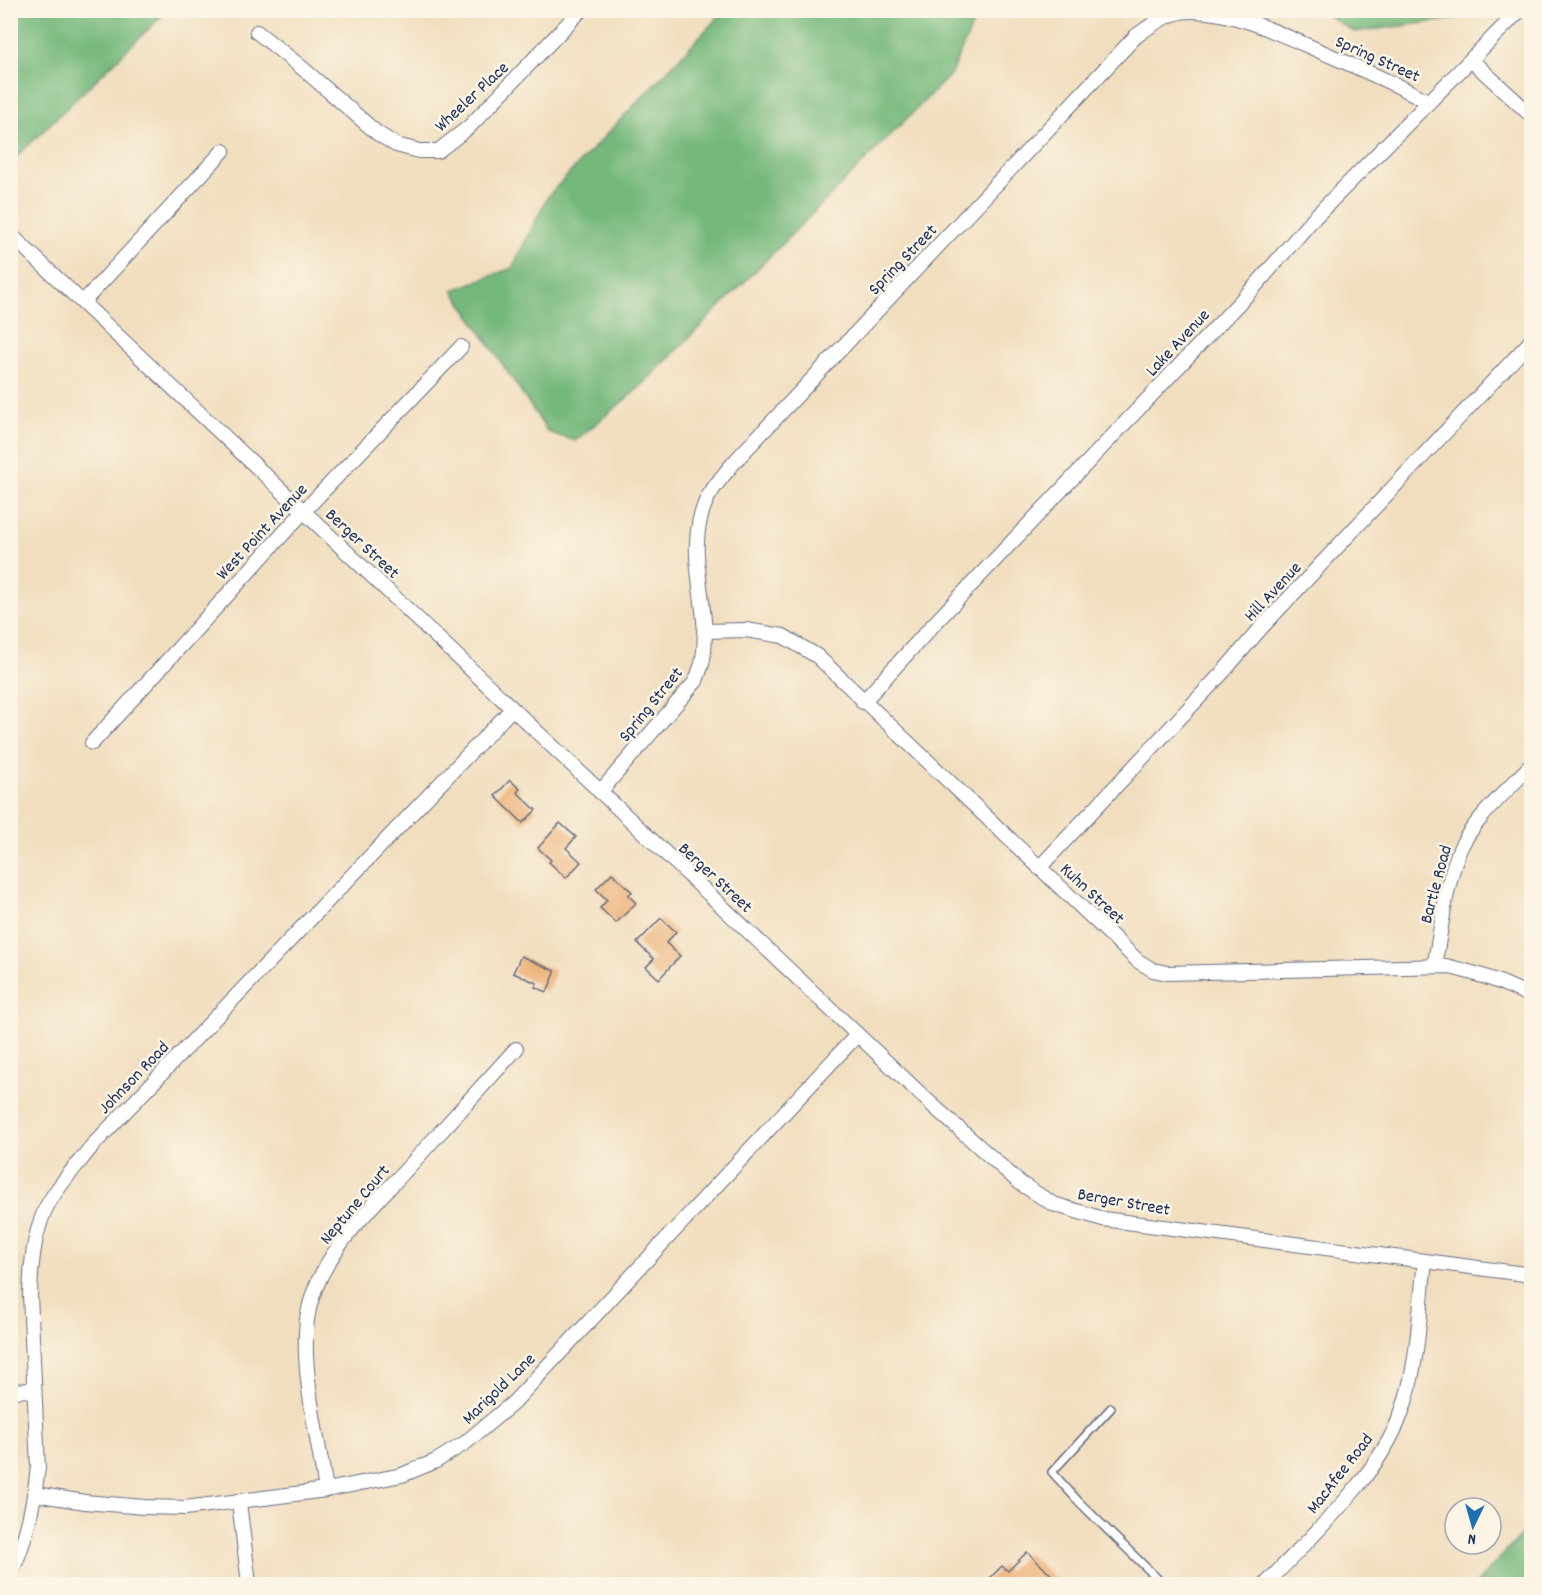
<svg xmlns="http://www.w3.org/2000/svg" width="1542" height="1595" viewBox="0 0 1542 1595" font-family="Dekko,sans-serif">
<style>
.forest{fill:#74b87b;stroke:#48746c;stroke-width:1.5}
.building{fill:#ecaf75}
.lines{fill:none;stroke-linecap:round;stroke-linejoin:round}
.lane-casing{stroke:#666c80;stroke-width:10}
.street-casing{stroke:#666c80;stroke-width:16}
.lane{stroke:#fff;stroke-width:7}
.street{stroke:#fff;stroke-width:14}
.labels{text-anchor:middle;stroke-width:5;stroke-linejoin:round;paint-order:stroke}
.street-label{font-size:18px;fill:#1b2f5e;stroke:#fcf5e5}
</style>
<rect width="100%" height="100%" fill="#fcf5e5"/>
<filter id="ink" filterUnits="userSpaceOnUse"><feTurbulence type="fractalNoise" baseFrequency=".0167" numOctaves="2"/><feDisplacementMap in="SourceGraphic" scale="12" xChannelSelector="R" yChannelSelector="G"/><feConvolveMatrix kernelMatrix="1 2 1 2 8 2 1 2 1" color-interpolation-filters="sRGB"/></filter>
<filter id="wash" filterUnits="userSpaceOnUse"><feTurbulence type="fractalNoise" baseFrequency=".008" numOctaves="4" result="noise"/><feDisplacementMap in="SourceGraphic" scale="24" xChannelSelector="R" yChannelSelector="G"/><feGaussianBlur stdDeviation="1.35" result="paint"/><feColorMatrix in="noise" values="0 0 0 0 0 0 0 0 0 0 0 0 0 0 0 0 0 1.4 0 .05"/><feComposite in="paint" operator="in"/></filter>
<g filter="url(#wash)">
<rect width="100%" height="100%" fill="#f1debf"/>
<g class="forest">
<polygon points="11,10 167,10 167,11 11,162"/>
<polygon points="724,11 979,11 950,75 639,388 575,441 548,432 453,290 512,268 548,196"/>
<polygon points="1321,11 1460,11 1455,19 1354,32"/>
<polygon points="1531,1525 1531,1584 1476,1584"/>
</g>
<g id="blocks">
<g class="building">
<polygon points="510,780 520,789 517,792 536,810 523,823 495,796"/>
<polygon points="560,823 576,837 566,848 581,862 566,878 549,862 551,860 538,848"/>
<polygon points="612,873 632,892 628,895 636,903 616,923 600,908 607,900 596,889"/>
<polygon points="661,918 676,932 666,943 680,956 659,979 646,967 654,959 637,943"/>
<polygon points="521,956 555,971 555,973 547,992 535,987 537,983 513,973"/>
<polygon points="1027,1552 1061,1584 984,1584 1002,1566 1008,1571"/>
</g>
</g>
</g>
<g filter="url(#ink)">
<use href="#blocks" fill-opacity="0" stroke="#666c80" stroke-width="1.5"/>
<g class="lines">
<defs>
<polyline id="lane" points="1111,1408 1052,1472 1079,1502 1163,1584"/>
<g id="street">
<polyline points="257,32 301,67 377,133 396,145 419,151 438,151 469,127 581,10"/>
<polyline points="1471,60 1532,116"/>
<polyline points="10,234 930,1103 1020,1183 1053,1204 1103,1219 1532,1275"/>
<polyline points="83,302 223,151"/>
<path d="M704,631L746,630L783,636L817,656L1138,961L1153,970L1167,973L1446,966C1479,974 1501,981 1532,997"/>
<polyline points="863,702 934,624 1257,284 1312,220 1520,10"/>
<polyline points="92,743 303,512 461,347"/>
<path d="M600,792L696,681C698,674 702,666 703,659C712,605 682,552 707,499C715,484 727,471 738,458L1136,36C1153,24 1168,12 1189,11C1233,9 1289,38 1329,55C1362,70 1397,84 1429,102"/>
<polyline points="1039,868 1223,672 1261,628 1532,340"/>
<path d="M1434,966C1442,928 1445,885 1460,849C1472,821 1511,787 1532,764"/>
<polyline points="10,1391 33,1390"/>
<path d="M326,1490C318,1438 301,1371 307,1319C316,1255 374,1206 415,1160C449,1123 482,1086 516,1049"/>
<polyline points="35,1494 85,1502 144,1507 185,1508 326,1490 402,1475 436,1461 465,1443 513,1403 857,1035"/>
<polyline points="239,1502 249,1584"/>
<path d="M10,1575C26,1542 34,1503 38,1467L30,1295C31,1267 33,1239 44,1212C53,1191 78,1164 93,1145L512,709"/>
<path d="M1266,1584C1311,1536 1379,1476 1401,1414C1419,1366 1419,1311 1425,1261"/>
</g>
</defs>
<use href="#lane" class="lane-casing"/>
<use href="#street" class="street-casing"/>
<use href="#lane" class="lane"/>
<use href="#street" class="street"/>
</g>
</g>
<g class="labels">
<g class="street-label">
<text transform="translate(1378 58) rotate(24)" y="6">Spring Street</text>
<text transform="translate(471 96) rotate(-43)" y="6">Wheeler Place</text>
<text transform="translate(902 259) rotate(-46)" y="6">Spring Street</text>
<text transform="translate(1177 342) rotate(-47)" y="6">Lake Avenue</text>
<text transform="translate(261 531) rotate(-47)" y="6">West Point Avenue</text>
<text transform="translate(363 543) rotate(43)" y="6">Berger Street</text>
<text transform="translate(1272 591) rotate(-47)" y="6">Hill Avenue</text>
<text transform="translate(650 704) rotate(-51)" y="6">Spring Street</text>
<text transform="translate(716 877) rotate(43)" y="6">Berger Street</text>
<text transform="translate(1435 884) rotate(-75)" y="6">Bartle Road</text>
<text transform="translate(1093 893) rotate(43)" y="6">Kuhn Street</text>
<text transform="translate(133 1077) rotate(-46)" y="6">Johnson Road</text>
<text transform="translate(1124 1201) rotate(10)" y="6">Berger Street</text>
<text transform="translate(354 1204) rotate(-50)" y="6">Neptune Court</text>
<text transform="translate(498 1388) rotate(-44)" y="6">Marigold Lane</text>
<text transform="translate(1339 1473) rotate(-52)" y="6">MacAfee Road</text>
</g>
</g>
<rect width="1542" height="1595" fill="none" stroke="#fcf5e5" stroke-width="36"/>
<g transform="translate(1473 1526) rotate(185)"><circle r="28" fill="#fcf5e5" stroke="#a2a6af" stroke-width="1.5"/>
<path d="M0-4.5L10 22L0 15L-10 22Z" fill="#1f6fb2"/>
<text y="-9" font-size="16" font-weight="bold" text-anchor="middle" fill="#1b2f5e">N</text>
</g>
</svg>
